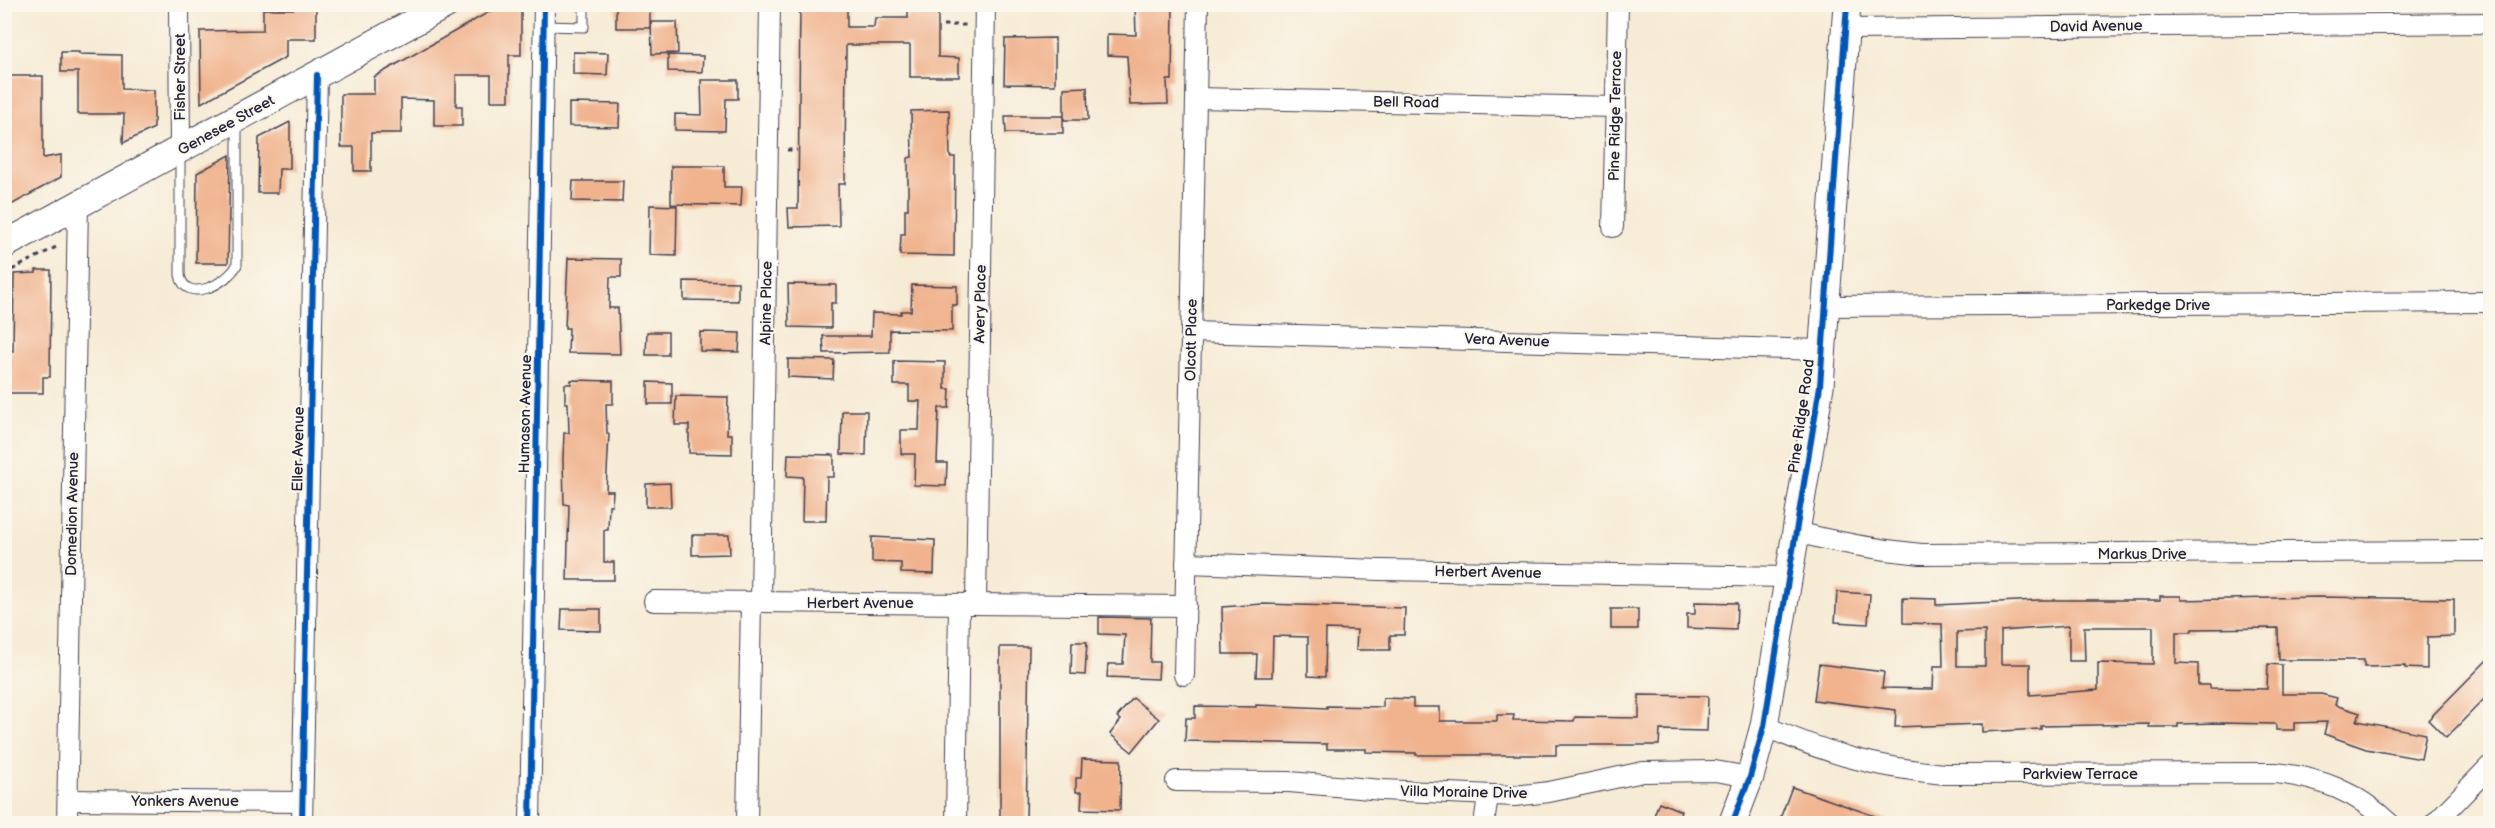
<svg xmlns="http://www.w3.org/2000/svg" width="2495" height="828" viewBox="0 0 2495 828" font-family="'Balsamiq Sans',sans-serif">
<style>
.building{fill:#f0b38e;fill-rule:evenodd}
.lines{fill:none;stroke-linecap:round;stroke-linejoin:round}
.lane-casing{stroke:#424052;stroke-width:11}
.street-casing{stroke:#424052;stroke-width:22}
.secondary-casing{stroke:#424052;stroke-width:29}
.path{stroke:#424052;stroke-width:3;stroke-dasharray:4.5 4.5;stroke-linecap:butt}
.lane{stroke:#fff;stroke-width:9}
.street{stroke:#fff;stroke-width:20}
.secondary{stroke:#fff;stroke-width:27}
.cycleway-casing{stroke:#fbf7ec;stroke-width:10}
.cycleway{stroke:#0057b8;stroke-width:6}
.labels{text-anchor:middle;stroke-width:4.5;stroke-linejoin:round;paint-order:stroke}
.street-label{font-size:15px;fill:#22223b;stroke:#fbf7ec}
</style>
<rect width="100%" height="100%" fill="#fbf7ec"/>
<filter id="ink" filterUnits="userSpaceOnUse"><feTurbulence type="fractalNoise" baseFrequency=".0167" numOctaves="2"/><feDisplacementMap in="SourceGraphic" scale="12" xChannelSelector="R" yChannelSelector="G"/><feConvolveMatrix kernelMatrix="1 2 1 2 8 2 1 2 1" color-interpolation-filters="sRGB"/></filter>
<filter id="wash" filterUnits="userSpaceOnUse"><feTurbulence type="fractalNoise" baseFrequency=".008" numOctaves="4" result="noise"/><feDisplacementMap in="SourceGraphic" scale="24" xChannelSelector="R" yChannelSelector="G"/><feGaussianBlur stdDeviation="1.35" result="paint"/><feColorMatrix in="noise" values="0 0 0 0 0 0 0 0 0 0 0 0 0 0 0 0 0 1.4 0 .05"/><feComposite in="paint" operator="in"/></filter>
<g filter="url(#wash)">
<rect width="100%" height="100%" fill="#f6ebd5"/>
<g id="blocks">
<g class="building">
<polygon points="294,4 316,4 316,39 286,39 286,57 201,103 200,31 263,30 263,9 294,9"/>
<polygon points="503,4 521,4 521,55 509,55 509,101 491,101 491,75 456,75 456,106 462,106 462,126 434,126 434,100 401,99 401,133 371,133 371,171 354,171 354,147 341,147 341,94 374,94 374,77"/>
<rect x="616" y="4" width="34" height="24"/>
<polygon points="908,4 938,4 938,57 959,58 959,77 910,77 910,45 846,45 845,184 838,184 839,226 789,227 788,208 798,208 800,5 847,5 847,27 874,27 875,18 908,18"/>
<polygon points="1135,4 1173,4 1172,80 1167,80 1168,104 1130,105 1127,56 1107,55 1107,34 1136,35"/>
<polygon points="651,22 677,22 678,53 652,54"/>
<polygon points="1055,38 1055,85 1004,84 1005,39"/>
<polygon points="61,52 79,52 79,54 122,55 122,89 154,90 154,128 123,143 124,114 78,114 78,72 61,72"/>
<polygon points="573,52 608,53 607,75 573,74"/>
<polygon points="668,55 703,56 702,72 668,71"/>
<polygon points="4,76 43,76 43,158 61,155 61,177 4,209"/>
<polygon points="701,80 738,80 738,99 726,99 725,131 675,130 675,114 702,115"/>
<polygon points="1087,87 1088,120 1064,120 1064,88"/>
<polygon points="569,103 620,104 619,127 569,126"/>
<polygon points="949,110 950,157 955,157 954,256 900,255 901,234 905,234 905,209 908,209 908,158 912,157 911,111"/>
<polygon points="1005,116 1063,116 1063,133 1006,133"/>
<polygon points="290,122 290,169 279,169 278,193 258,193 259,138"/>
<polygon points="230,155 228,263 196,263 197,173"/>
<polygon points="671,166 724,166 724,187 742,187 741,206 671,204"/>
<polygon points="573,181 623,181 622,202 572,201"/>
<polygon points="650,205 677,206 676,256 649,255"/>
<polygon points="568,258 621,259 621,277 610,277 609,308 618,308 620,354 568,353 569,328 565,328"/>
<polygon points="36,270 51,270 50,377 43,377 43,393 4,393 4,351 13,351 14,274 36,273"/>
<polygon points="684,281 738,282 738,301 684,300"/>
<polygon points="788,284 836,285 836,303 831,303 831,328 789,327"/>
<polygon points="912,285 957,286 957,305 952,305 952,331 890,330 890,352 824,353 823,336 871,336 872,313 901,314 901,311 911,311"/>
<polygon points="647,332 668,332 668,355 646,355"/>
<polygon points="700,332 740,333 739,352 700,351"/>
<polygon points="788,359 834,360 833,379 788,377"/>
<polygon points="894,361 945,362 945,389 950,389 949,408 939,408 937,463 947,463 946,486 914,485 915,454 901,454 901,430 919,430 920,401 909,401 909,385 894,385"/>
<polygon points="571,380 613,381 613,404 606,404 607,434 609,434 606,491 613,491 612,505 609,505 608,530 604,530 604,562 614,562 614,580 567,580 569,505 564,504 563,459 564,433 569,433 568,403 565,403 565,384 571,384"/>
<polygon points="648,382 672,383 672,404 648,404"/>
<polygon points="676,396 728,397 727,434 732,434 732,454 689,453 689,425 675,425"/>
<polygon points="842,411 867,411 866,455 841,454"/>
<polygon points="788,454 834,455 834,477 827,477 826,521 802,521 803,477 787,476"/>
<polygon points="670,483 671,507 646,507 646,484"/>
<polygon points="692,535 729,535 730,554 692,555"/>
<polygon points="872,537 935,540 934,574 901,573 901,563 872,562"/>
<polygon points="1837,592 1870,594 1868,624 1835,622"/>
<path d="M2160,596H2181V600L2318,597L2454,599V636L2427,637V669L2405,668V666L2364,667V660H2279L2278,628L2192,629V632H2176V663L2198,664V685H2210V688L2267,689L2268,664L2282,665V694H2321L2337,698L2335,705L2360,713L2357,721L2426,734L2421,759L2366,749L2324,734L2327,722L2294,723V730H2276V724L2219,723L2178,724V727H2149V724L2041,726V729L1982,732V724L1895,727L1896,710L1814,700L1819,664L1884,672L1882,688L1933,689L1934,666H1943L1942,624L1903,623V598L1936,599V605L2038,600H2160ZM2069,626V661H2085L2084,627H2153V664L2098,663V690L2030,695V664H2001V631ZM1985,631V666H1957V632Z"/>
<polygon points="1695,602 1737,603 1736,630 1687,628 1687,614 1695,614"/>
<polygon points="1263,604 1405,608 1404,635 1390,635 1390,650 1356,650 1357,630 1326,629 1325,677 1308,676 1308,637 1273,636 1272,677 1256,677 1257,654 1223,654 1222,607"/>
<polygon points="562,609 601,609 601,631 561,630"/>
<rect x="1611" y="609" width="27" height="20"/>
<polygon points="1099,617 1151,618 1150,662 1159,662 1158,679 1107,677 1108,664 1123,664 1125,635 1099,634"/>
<polygon points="1072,642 1087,642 1085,675 1071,674"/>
<polygon points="1000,647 1029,647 1026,824 1000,824"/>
<polygon points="2490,657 2490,693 2446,738 2428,720"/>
<polygon points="1639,695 1708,696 1707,731 1660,730 1659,745 1556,745 1556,755 1416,755 1416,753 1366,752 1366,749 1327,749 1327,744 1185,741 1186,718 1195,718 1195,706 1256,707 1256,705 1327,708 1327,706 1383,707 1383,698 1413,699 1413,707 1440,707 1440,721 1497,721 1497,715 1514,715 1513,720 1574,721 1575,717 1639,718"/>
<polygon points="1133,698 1159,719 1132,752 1110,734 1121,720 1117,717"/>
<polygon points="1082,759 1121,760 1120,810 1081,809 1082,792 1076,792 1076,778 1081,778"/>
<polygon points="1792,787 1889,821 1889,824 1778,824"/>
<polygon points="1659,802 1681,811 1677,824 1651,824"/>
</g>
</g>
</g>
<g filter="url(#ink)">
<use href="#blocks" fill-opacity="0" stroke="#424052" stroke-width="1.5"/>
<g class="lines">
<defs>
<g id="lane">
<polyline points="544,26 584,27 584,4"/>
<path d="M180,155V275C185,305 227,284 237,265V124"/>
</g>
<g id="street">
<polyline points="179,4 180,150"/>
<polyline points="1845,29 2490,23"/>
<polyline points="1196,98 1616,107"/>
<polyline points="1613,227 1618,4"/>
<polyline points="1825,306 2490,302"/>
<polyline points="1191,332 1822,350"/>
<path d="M1796,532C1838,543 1879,550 1921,554L2490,551"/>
<polyline points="1186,563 1380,570 1790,577"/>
<polyline points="654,601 1186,606"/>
<polyline points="761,602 770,4"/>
<polyline points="976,604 985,4"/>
<polyline points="1184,675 1198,4"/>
<path d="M1764,726C1829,754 1873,767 1944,774L2276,773C2321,778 2357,792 2390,824"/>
<polyline points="1176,781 1289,782 1382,790 1515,796 1549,792 1643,772 1715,771 1750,777"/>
<polyline points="68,800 302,802"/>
<polyline points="67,824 78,205"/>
<polyline points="302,824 317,75"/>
<polyline points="530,824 544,4"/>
<polyline points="747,824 751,602"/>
<polyline points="956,824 959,604"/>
<polyline points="1484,824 1488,796"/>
<polyline points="2434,824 2490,766"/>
</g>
<g id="secondary">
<polyline points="4,245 447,4"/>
<polyline points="1732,824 1750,777 1764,726 1820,386 1847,4"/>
</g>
</defs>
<use href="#lane" class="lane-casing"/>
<use href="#street" class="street-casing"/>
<use href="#secondary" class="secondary-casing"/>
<g class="path">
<polyline points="943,25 968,25"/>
<polyline points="787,150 797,150"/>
<polyline points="4,274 58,246"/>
</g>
<use href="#lane" class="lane"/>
<use href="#street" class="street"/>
<use href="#secondary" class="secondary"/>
<defs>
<g id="cycleway">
<polyline points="302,824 317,75"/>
<polyline points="530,824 544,4"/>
<polyline points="1732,824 1750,777 1764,726 1820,386 1847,4"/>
</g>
</defs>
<use href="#cycleway" class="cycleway-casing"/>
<use href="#cycleway" class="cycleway"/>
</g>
</g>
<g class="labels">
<g class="street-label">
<text transform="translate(2096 26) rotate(-1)" y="5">David Avenue</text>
<text transform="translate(180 77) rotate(-90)" y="5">Fisher Street</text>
<text transform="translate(1406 102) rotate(1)" y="5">Bell Road</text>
<text transform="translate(1615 116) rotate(-89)" y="5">Pine Ridge Terrace</text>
<text transform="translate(226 125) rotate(-29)" y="5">Genesee Street</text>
<text transform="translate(766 303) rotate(-89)" y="5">Alpine Place</text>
<text transform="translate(980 304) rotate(-89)" y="5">Avery Place</text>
<text x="2158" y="310">Parkedge Drive</text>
<text transform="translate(1191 340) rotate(-89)" y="5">Olcott Place</text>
<text transform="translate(1507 340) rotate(2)" y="5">Vera Avenue</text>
<text transform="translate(525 414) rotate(-89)" y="5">Humason Avenue</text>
<text transform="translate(1801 416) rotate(-82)" y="5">Pine Ridge Road</text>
<text transform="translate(298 449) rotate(-89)" y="5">Eller Avenue</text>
<text transform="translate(72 514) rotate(-89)" y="5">Domedion Avenue</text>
<text x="2142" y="559">Markus Drive</text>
<text transform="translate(1488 572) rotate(1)" y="5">Herbert Avenue</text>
<text x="860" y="608">Herbert Avenue</text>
<text x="2080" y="779">Parkview Terrace</text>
<text transform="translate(1464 792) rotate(1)" y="5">Villa Moraine Drive</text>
<text x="185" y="806">Yonkers Avenue</text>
</g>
</g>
<rect width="2495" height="828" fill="none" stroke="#fbf7ec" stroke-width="24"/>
</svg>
